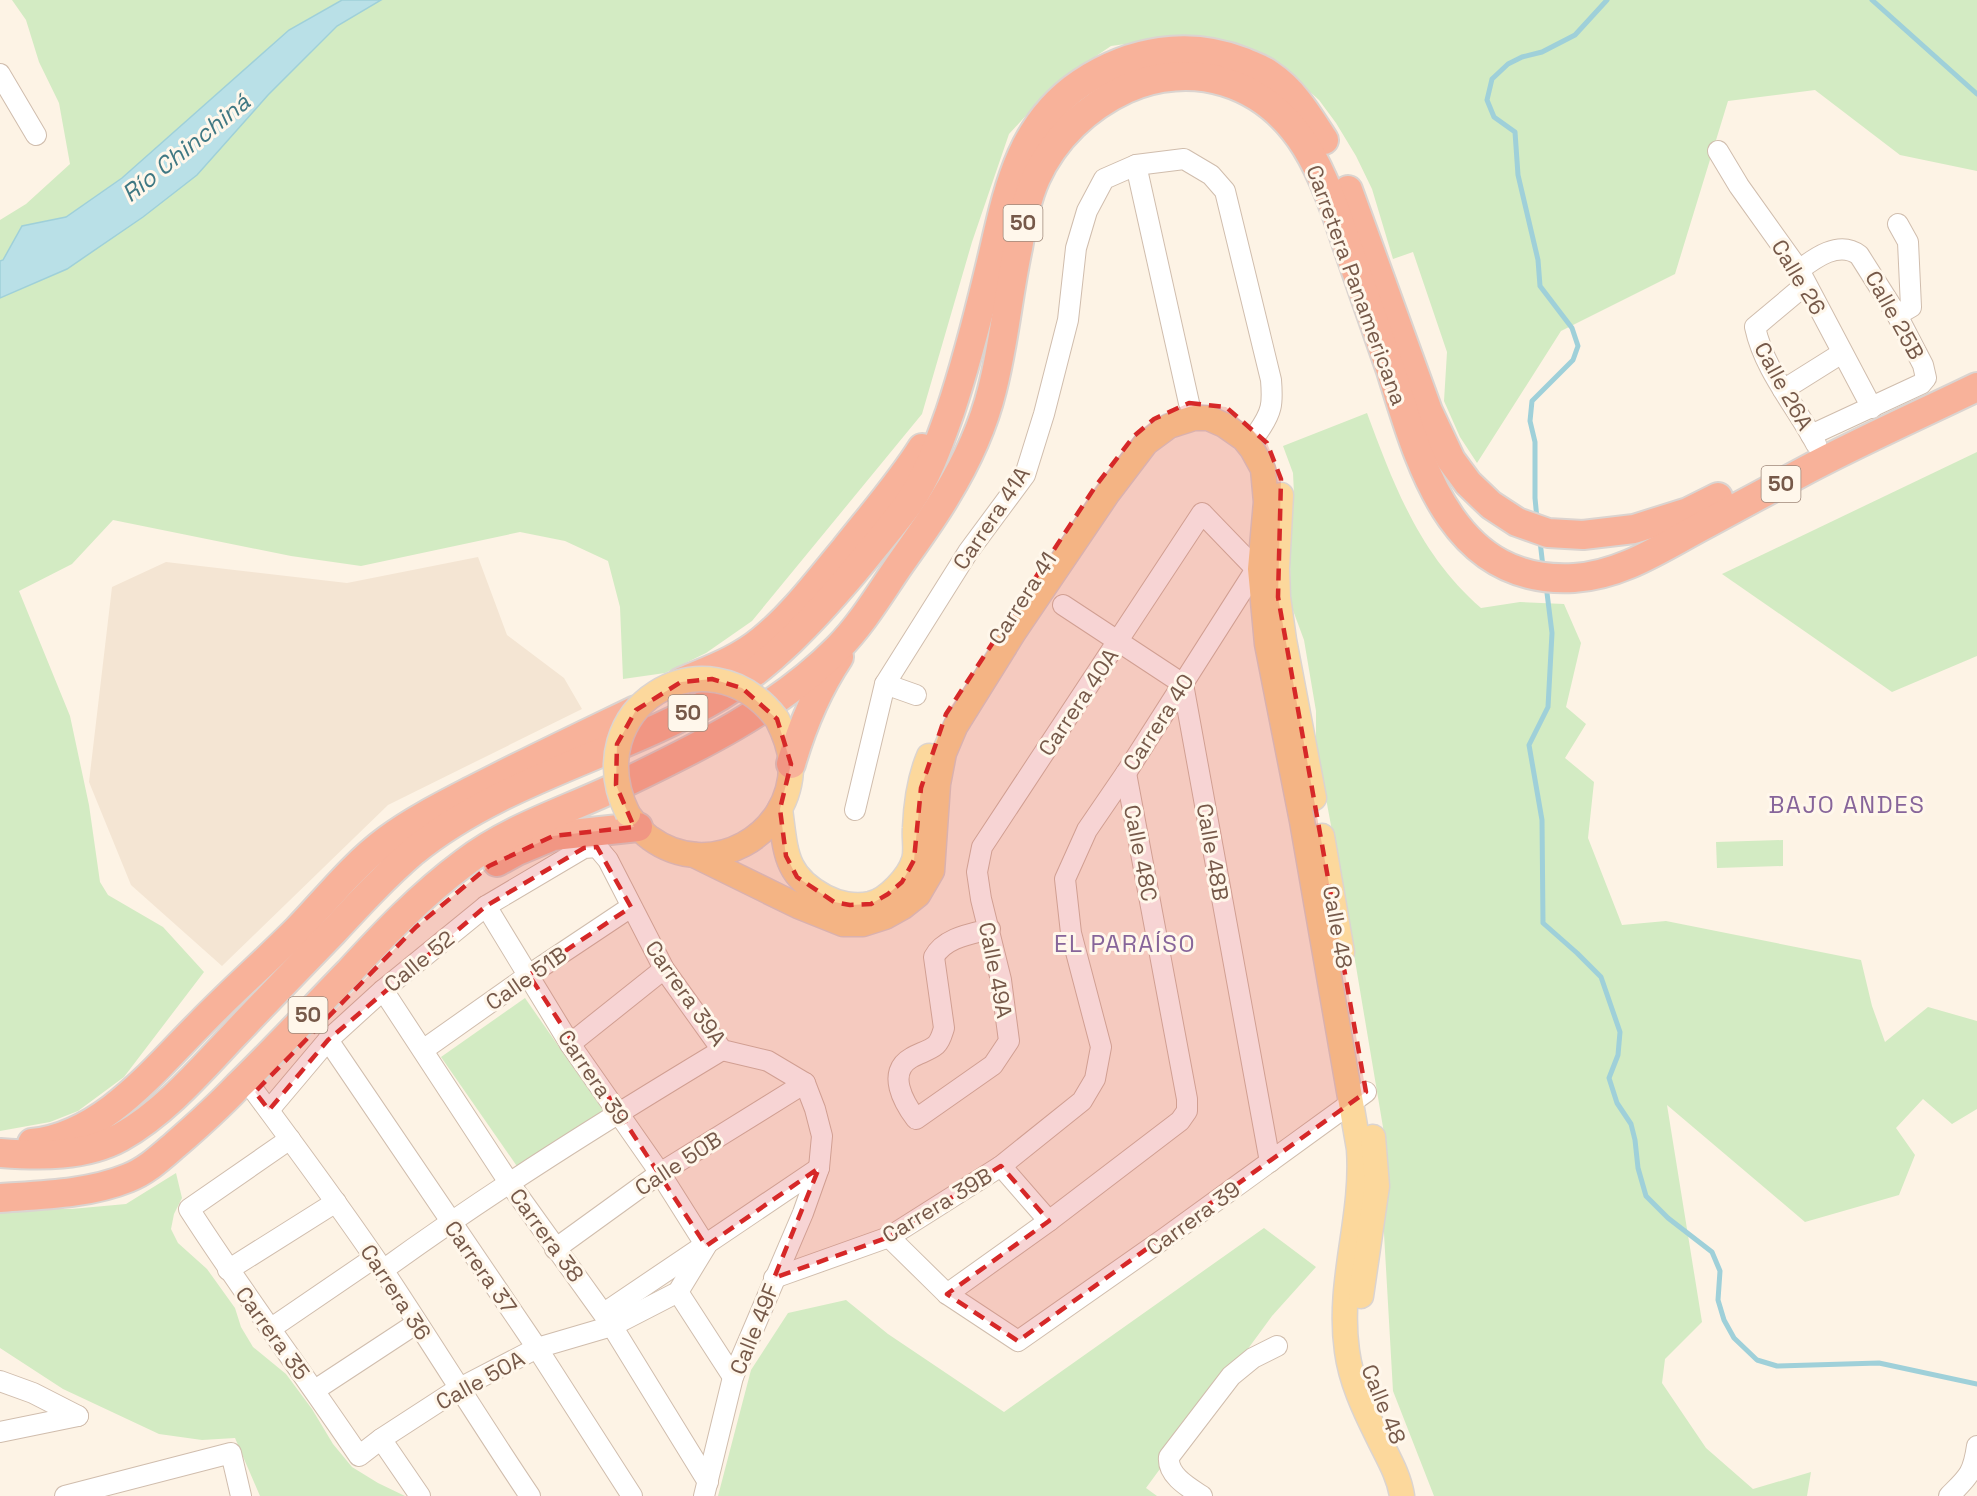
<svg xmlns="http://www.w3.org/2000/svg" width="1977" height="1496" viewBox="0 0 1977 1496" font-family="'Space Grotesk',sans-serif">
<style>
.residential{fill:#f4e5d3}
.green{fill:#d3ebc3}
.water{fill:#b9e0e7;stroke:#9fd0d9;stroke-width:1.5}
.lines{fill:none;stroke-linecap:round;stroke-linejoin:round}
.stream{stroke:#9fd0d9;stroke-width:5}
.minor-casing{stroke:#d0bdad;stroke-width:22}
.major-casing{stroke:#dbd4d0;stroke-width:27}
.highway-casing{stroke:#dbd4d0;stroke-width:32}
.minor{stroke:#fff;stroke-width:20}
.major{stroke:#fcd89c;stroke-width:24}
.highway{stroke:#f8b29a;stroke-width:28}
.major-bridge-casing{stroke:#dbd4d0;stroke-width:27;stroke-linecap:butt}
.major-bridge{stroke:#fcd89c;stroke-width:24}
.marked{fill:#d62828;fill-opacity:0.2;stroke:#d62828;stroke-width:4.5;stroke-dasharray:12 8;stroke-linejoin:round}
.labels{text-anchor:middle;stroke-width:6;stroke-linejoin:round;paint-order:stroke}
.shield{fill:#fff7eb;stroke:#9f887a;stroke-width:1.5}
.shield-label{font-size:21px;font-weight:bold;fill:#765949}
.street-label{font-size:22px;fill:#765949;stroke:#fff7eb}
.water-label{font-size:24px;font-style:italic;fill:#3f7883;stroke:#fff7eb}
.neighbourhood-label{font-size:24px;letter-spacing:1.5px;fill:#87659a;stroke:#fff7eb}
</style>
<rect width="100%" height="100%" fill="#fdf3e5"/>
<polygon class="residential" points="478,557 507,635 564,678 582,709 388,805 222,966 131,885 89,782 112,587 166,562 347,583"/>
<g class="green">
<polygon points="12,0 342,0 289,30 122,178 66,217 22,226 3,260 0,261 0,220 26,204 70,164 59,103 39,62 26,20"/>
<polygon points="381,0 1977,0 1977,171 1900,155 1815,90 1728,101 1675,274 1561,331 1477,463 1460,437 1444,401 1447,352 1413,252 1393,259 1372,189 1356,156 1336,123 1319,100 1290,74 1177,37 1111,46 1055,84 1009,134 972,242 922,414 752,621 706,653 665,673 623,679 620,607 608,561 565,541 520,532 361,566 291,556 113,520 72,564 19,591 70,716 89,805 100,882 108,895 163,927 204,972 124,1077 78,1111 50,1122 0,1131 0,298 67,269 268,95 337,26"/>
<path d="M1367,413C1394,486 1420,555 1481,608L1520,602L1564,604L1581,643L1566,707L1586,724L1565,758L1594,782L1588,838L1622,925L1666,921L1861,960L1872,1006L1885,1042L1928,1007L1977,1021V1109L1952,1124L1923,1099L1896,1128L1915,1155L1899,1195L1805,1222L1667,1105L1702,1322L1665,1359L1662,1383L1706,1448L1753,1489L1811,1472L1807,1496H1434L1393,1391L1383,1216L1386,1145L1344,895L1316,745V711L1304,640L1291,605L1290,562L1294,494L1293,473L1283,446Z"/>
<polygon points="1977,452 1977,656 1892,692 1722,574"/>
<polygon points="1783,840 1783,866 1717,868 1716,842"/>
<polygon points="525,998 605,1113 521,1172 441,1057"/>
<polygon points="176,1173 182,1198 174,1214 171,1229 178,1243 207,1269 235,1308 241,1327 253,1347 286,1374 312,1409 333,1444 352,1467 378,1483 405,1496 260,1496 235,1438 202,1440 159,1434 63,1389 0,1348 0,1209 71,1209 126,1204"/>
<polygon points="1264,1228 1316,1267 1272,1316 1146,1488 1157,1496 718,1496 751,1370 788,1313 846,1300 888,1334 1004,1412"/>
</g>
<polygon class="water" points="342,0 381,0 337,26 268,95 197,175 143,217 67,269 0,298 0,261 3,260 22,226 66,217 122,178 289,30"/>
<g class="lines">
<g class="stream">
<polyline points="1872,0 1977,94"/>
<polyline points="1537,519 1535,498 1535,442 1530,421 1532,401 1573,360 1578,346 1572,328 1540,286 1538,260 1518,175 1515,132 1494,117 1487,100 1492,79 1508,64 1522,57 1542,52 1575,35 1607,0"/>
<polyline points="1540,541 1543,567"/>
<polyline points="1546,585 1552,633 1548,707 1529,745 1542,820 1543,923 1577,953 1601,977 1620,1032 1618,1055 1609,1078 1617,1103 1631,1124 1635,1140 1638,1168 1646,1196 1668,1218 1712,1252 1720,1271 1718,1300 1724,1320 1734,1338 1757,1360 1777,1366 1879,1363 1977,1384"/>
</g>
<defs>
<g id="minor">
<polyline points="0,74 36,135"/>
<polyline points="1718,151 1739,186 1799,270 1872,408"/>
<polyline points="1136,165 1189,403"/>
<path d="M1799,270C1815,258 1839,240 1859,255L1897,315L1923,365L1926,378L1921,384L1811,435"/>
<path d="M1805,285L1755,327C1764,370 1796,406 1816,444"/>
<polyline points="1897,315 1911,307 1908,242 1898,224"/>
<polyline points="1783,390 1842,353"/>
<polyline points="1063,605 1183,684 1270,1162"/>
<polyline points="885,684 916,695"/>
<path d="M855,810L885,684L968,552L1025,475L1044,414L1068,320L1076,248L1087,211L1104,179L1136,165L1184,159L1211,175L1225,191L1271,380C1273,404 1272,412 1258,432"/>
<path d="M990,929C970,934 944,938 934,957L944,1028C942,1034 941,1040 936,1045C929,1051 919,1053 911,1058C886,1072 904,1103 916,1119L993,1065L1009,1041L1001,980L981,899L977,872L982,847L1202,513L1256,569"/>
<polyline points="383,990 510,1184 612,1326 708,1482"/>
<polyline points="328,1040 537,1348 632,1496"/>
<polyline points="570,1044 664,969"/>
<polyline points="423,1050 529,975 631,907"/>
<path d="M255,1092C298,1150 342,1209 383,1270C433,1345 480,1422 530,1496"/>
<polyline points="269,1110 328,1040 383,990 486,906 584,848 597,847 608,860 664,969 722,1050 768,1061 805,1083 815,1109 822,1136 819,1168 803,1213 733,1377 704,1496"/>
<path d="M290,1139L189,1209C243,1293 303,1373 359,1456L381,1439L458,1389L537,1348L612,1326L678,1292L706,1246L660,1173L570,1044L486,906"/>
<polyline points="1001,1166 1049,1221"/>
<polyline points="889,1237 947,1294 1018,1341 1165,1238 1366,1092"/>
<polyline points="555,1249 660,1173 805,1083"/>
<polyline points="228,1270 336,1202"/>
<path d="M383,1270C492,1191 606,1120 722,1050"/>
<polyline points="774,1278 889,1237 1001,1166 1082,1101 1095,1079 1101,1047 1071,933 1065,879 1087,830 1126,773 1256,569"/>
<polyline points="678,1292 733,1377"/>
<polyline points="947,1294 1049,1221 1180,1121 1187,1111 1187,1099 1126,773"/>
<polyline points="604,1313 819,1168"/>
<polyline points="270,1329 374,1258"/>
<polyline points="0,1381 33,1393 78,1416"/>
<polyline points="315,1390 417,1323"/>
<polyline points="0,1432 78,1416"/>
<polyline points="381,1439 420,1496"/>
<polyline points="65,1496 231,1453 241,1496"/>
<path d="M1202,1496C1188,1487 1167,1475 1169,1457L1231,1376L1253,1358L1277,1346"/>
<path d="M1949,1496C1968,1477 1973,1474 1977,1446"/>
</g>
<g id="major">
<polyline points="1281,495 1277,568 1278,597 1284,640 1314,798"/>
<path d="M780,809C786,852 784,875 825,897C838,904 855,907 870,904C887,900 909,877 914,860C917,851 914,838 915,828C916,805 920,777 929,756"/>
<path d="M628,814C635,823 641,832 650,838C710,882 793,836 791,763C790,747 784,733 777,719"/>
<polyline points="1322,836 1342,952"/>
<path d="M694,855L798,906L843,924H863L885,917L903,907L918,895L932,871L938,784L944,753L955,727L1014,632L1108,493L1146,443L1169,426L1194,418H1208L1224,425L1244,439L1252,449L1263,469L1266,502L1260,569L1267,644L1302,821L1359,1149C1364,1217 1337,1282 1347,1351C1351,1381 1364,1409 1378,1437C1387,1456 1399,1475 1402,1496"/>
<polyline points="1361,1296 1377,1186 1373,1137"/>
</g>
<g id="highway">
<polyline points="1348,190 1428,411 1451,460 1468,483 1491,505 1517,522 1548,533 1583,535 1634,529 1688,512 1718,497"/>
<path d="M681,682C709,670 738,660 762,640C793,615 819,580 845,549C871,516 900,483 922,448"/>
<path d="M791,764C802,726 817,690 839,657"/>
<polyline points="497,862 517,851 553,836 638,827"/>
<path d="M32,1143C102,1136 153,1071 199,1025C231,992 265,962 297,930C326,900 353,865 387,840C414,820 444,805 473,790C527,762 582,736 636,710"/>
<path d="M0,1153C40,1156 85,1157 121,1137C165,1112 200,1071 234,1035C267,1000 300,966 333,932C359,904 385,876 414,851C503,779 622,754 720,696C771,665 813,620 852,574C870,552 889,530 906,507C927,478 938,446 950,412C965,367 977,321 988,275C1006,203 1014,128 1081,83C1131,50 1189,40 1244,62C1253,66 1263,69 1270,75C1294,91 1309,117 1324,140"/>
<path d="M0,1198C42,1195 89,1194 128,1178C146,1171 160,1158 175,1145C197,1126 218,1107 238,1086C276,1049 312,1010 349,972C385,933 421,895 464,863C511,827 566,811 618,786C695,749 777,710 838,648C861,625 879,595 898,567C914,544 932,520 946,496C966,463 983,427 992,390C1004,344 1008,295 1018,248C1022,225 1026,200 1036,178C1054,138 1087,107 1126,89C1156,75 1193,72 1225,82C1302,106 1325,179 1348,248C1362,289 1377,330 1391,371C1420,464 1451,585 1574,578C1623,575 1664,546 1706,524C1740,506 1774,487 1808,469C1863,440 1921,414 1977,387"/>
</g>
</defs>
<use href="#minor" class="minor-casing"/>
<use href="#major" class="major-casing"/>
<use href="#highway" class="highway-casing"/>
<use href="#minor" class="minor"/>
<use href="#major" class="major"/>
<use href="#highway" class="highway"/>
<defs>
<path id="major-bridge" d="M628,814C576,709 706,627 777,719"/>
</defs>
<use href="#major-bridge" class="major-bridge-casing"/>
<use href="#major-bridge" class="major-bridge"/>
</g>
<path class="marked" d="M1189,403L1226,407L1267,443L1281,479L1278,597L1366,1092L1018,1341L947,1294L1049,1221L1001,1166L889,1237L774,1278L819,1168L706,1246L529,975L631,907L597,847L584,848L486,906L328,1040L269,1110L255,1092L416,927L489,866L553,836L634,827L616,785L617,744L636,710L681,682L712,679L742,688L777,719L791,764L780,809L786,856L797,877L834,902L850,905L871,904L888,894L902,882L914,860L921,788L946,714L1095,487L1134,436L1154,419Z"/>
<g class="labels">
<g class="shield">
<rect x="1003.5" y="205" width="39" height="36" rx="4.5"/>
<rect x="1761.5" y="466" width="39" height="36" rx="4.5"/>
<rect x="668.5" y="695" width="39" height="36" rx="4.5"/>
<rect x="288.5" y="997" width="39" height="36" rx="4.5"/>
</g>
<g class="shield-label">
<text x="1023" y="230">50</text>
<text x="1781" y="491">50</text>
<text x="688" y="720">50</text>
<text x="308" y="1022">50</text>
</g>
<g class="street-label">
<text transform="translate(1799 277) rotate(59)" y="8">Calle 26</text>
<text transform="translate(1357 285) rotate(70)" y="8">Carretera Panamericana</text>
<text transform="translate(1895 315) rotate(61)" y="8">Calle 25B</text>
<text transform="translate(1784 386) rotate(61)" y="8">Calle 26A</text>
<text transform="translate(991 518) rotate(-56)" y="8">Carrera 41A</text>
<text transform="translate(1022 598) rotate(-57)" y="8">Carrera 41</text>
<text transform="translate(1078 702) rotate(-56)" y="8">Carrera 40A</text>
<text transform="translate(1158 722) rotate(-57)" y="8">Carrera 40</text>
<text transform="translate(1213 852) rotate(80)" y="8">Calle 48B</text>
<text transform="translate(1141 853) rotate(79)" y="8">Calle 48C</text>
<text transform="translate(1338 927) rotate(80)" y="8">Calle 48</text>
<text transform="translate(419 961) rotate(-39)" y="8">Calle 52</text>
<text transform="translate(996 970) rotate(79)" y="8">Calle 49A</text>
<text transform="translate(526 978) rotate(-35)" y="8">Calle 51B</text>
<text transform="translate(686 993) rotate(55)" y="8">Carrera 39A</text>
<text transform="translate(594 1077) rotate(56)" y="8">Carrera 39</text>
<text transform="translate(678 1163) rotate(-33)" y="8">Calle 50B</text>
<text transform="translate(937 1205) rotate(-31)" y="8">Carrera 39B</text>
<text transform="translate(1193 1218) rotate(-36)" y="8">Carrera 39</text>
<text transform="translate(547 1235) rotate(54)" y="8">Carrera 38</text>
<text transform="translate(481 1267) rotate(55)" y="8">Carrera 37</text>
<text transform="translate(396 1292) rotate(57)" y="8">Carrera 36</text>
<text transform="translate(754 1329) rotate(-68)" y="8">Calle 49F</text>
<text transform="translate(273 1333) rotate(54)" y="8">Carrera 35</text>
<text transform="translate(480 1380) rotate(-29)" y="8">Calle 50A</text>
<text transform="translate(1384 1404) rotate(68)" y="8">Calle 48</text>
</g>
<g class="water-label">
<text transform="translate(186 148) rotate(-39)" y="8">Río Chinchiná</text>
</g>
<g class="neighbourhood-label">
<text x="1847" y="813">BAJO ANDES</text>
<text x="1125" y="952">EL PARAÍSO</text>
</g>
</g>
</svg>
